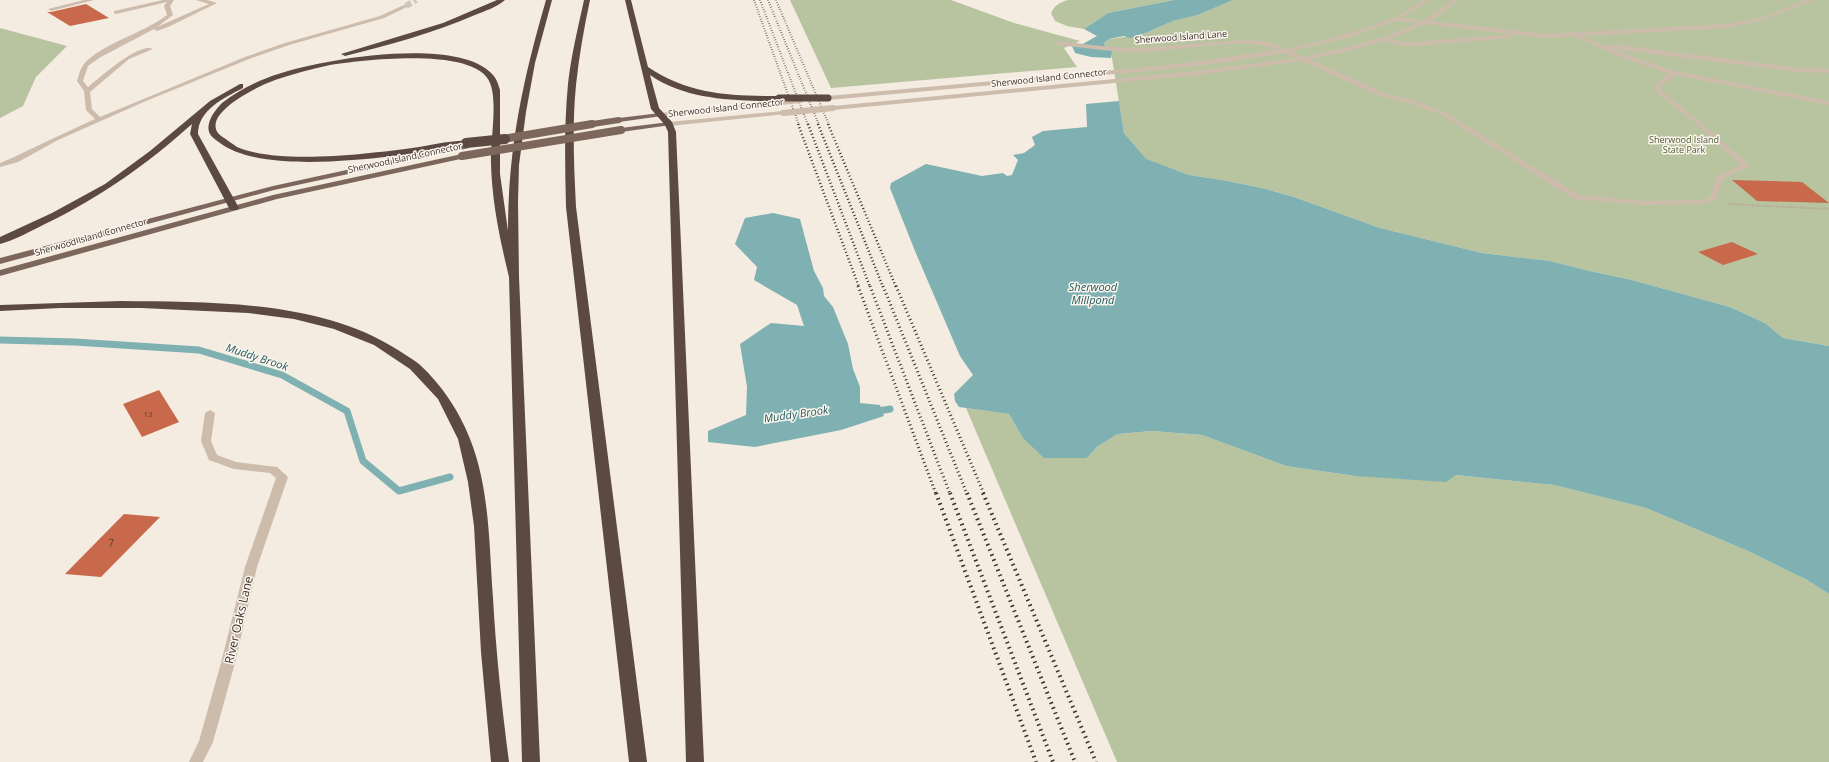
<svg xmlns="http://www.w3.org/2000/svg" width="1829" height="762" viewBox="0 0 1829 762" font-family="'Open Sans',sans-serif">
<style>
.green{fill:#b8c4a0}
.water{fill:#7fb0b2}
.lines{fill:none;stroke-linecap:round;stroke-linejoin:round}
.stream{stroke:#7fb0b2;stroke-width:7}
.building{fill:#c8694b}
.minor-tunnel{stroke:#cfc6bd;stroke-width:6;stroke-dasharray:6 3;stroke-linecap:butt}
.path{stroke:#b9a596;stroke-width:2;stroke-dasharray:1.5 1.5;stroke-linecap:butt}
.minor{fill:#cdbbac;fill-rule:evenodd}
.major{fill:#7d675c;fill-rule:evenodd}
.highway{fill:#5c4a42;fill-rule:evenodd}
.rail-far3{stroke:#3b302b;stroke-width:2;stroke-dasharray:0.5 2;stroke-linecap:butt}
.rail-far2{stroke:#3b302b;stroke-width:2.5;stroke-dasharray:1 2.5;stroke-linecap:butt}
.rail-far1{stroke:#3b302b;stroke-width:3;stroke-dasharray:1 3;stroke-linecap:butt}
.rail{stroke:#3b302b;stroke-width:4;stroke-dasharray:1.5 4;stroke-linecap:butt}
.minor-bridge{stroke:#cdbbac;stroke-width:6}
.major-bridge-far1{stroke:#7d675c;stroke-width:6}
.major-bridge{stroke:#7d675c;stroke-width:8}
.highway-bridge-far1{stroke:#5c4a42;stroke-width:7}
.highway-bridge{stroke:#5c4a42;stroke-width:10}
.labels{text-anchor:middle;stroke-width:3;stroke-linejoin:round;paint-order:stroke}
.number-label{font-size:8px;fill:#5e3e33}
.far-street-label{font-size:9px;fill:#3b302b;stroke:#fbf5ee}
.far-park-label{font-size:9px;fill:#4a5a2e;stroke:#fbf5ee}
.near-number-label{font-size:10px;fill:#5e3e33}
.water-label{font-size:11px;font-style:italic;fill:#1f5a5e;stroke:#fbf5ee}
.near-street-label{font-size:12px;fill:#3b302b;stroke:#fbf5ee}
</style>
<rect width="100%" height="100%" fill="#f4ebe1"/>
<g class="green">
<polygon points="790,0 951,0 1014,23 1080,41 1064,48 1077,67 831,88"/>
<path d="M1068,0H1174L1108,13L1084,29L1067,26L1055,21L1051,13C1055,5 1059,3 1068,0Z"/>
<polygon points="1233,0 1829,0 1829,346 1783,338 1765,323 1730,307 1628,279 1594,272 1550,261 1482,253 1380,228 1294,197 1262,188 1222,180 1189,175 1146,160 1124,133 1111,52 1105,46 1104,43 1109,39 1141,35 1173,21 1198,15"/>
<polygon points="0,28 67,46 36,77 23,106 0,118"/>
<polygon points="966,408 1009,414 1023,438 1087,458 1098,446 1118,434 1152,431 1202,435 1286,466 1355,476 1456,475 1554,485 1646,508 1748,551 1807,580 1829,594 1829,762 1117,762"/>
</g>
<g class="water">
<polygon points="1174,0 1233,0 1198,15 1173,21 1141,35 1130,38 1124,36 1109,39 1104,43 1105,46 1112,52 1111,58 1091,57 1075,53 1072,46 1081,45 1097,36 1084,29 1108,13"/>
<polygon points="1119,101 1124,133 1146,159 1189,175 1222,180 1262,188 1294,197 1380,228 1482,253 1550,261 1594,272 1628,279 1730,307 1765,323 1783,338 1829,346 1829,594 1807,580 1748,551 1646,508 1554,485 1456,475 1446,482 1355,476 1286,466 1202,435 1152,431 1118,434 1098,446 1087,458 1044,458 1023,438 1009,414 959,407 955,401 954,394 973,375 960,356 915,251 890,188 891,183 926,164 982,176 1003,173 1007,176 1012,175 1018,160 1013,155 1024,153 1035,145 1032,137 1043,131 1087,127 1086,104"/>
<polygon points="773,213 800,219 814,271 823,288 824,296 833,307 848,344 853,369 860,387 860,403 880,405 884,416 841,430 755,447 708,442 708,431 746,415 747,387 740,344 771,323 804,326 797,305 754,280 757,267 735,244 745,218"/>
</g>
<g class="lines">
<g class="stream">
<polyline points="0,340 75,342 199,350 282,375 347,411 363,461 399,491 450,477"/>
<polyline points="873,412 890,409"/>
</g>
</g>
<g class="building">
<polygon points="86,4 109,18 70,26 47,12 51,12"/>
<polygon points="1732,180 1802,182 1829,203 1757,201"/>
<polygon points="1732,242 1758,254 1723,265 1698,252"/>
<polygon points="159,390 179,422 142,437 123,404"/>
<polygon points="124,514 160,517 101,577 65,574"/>
</g>
<g class="lines">
<polyline class="minor-tunnel" points="406,6 416,0"/>
<polyline class="path" points="1728,204 1829,209"/>
<g class="minor">
<polygon points="84,0 94,0 51,11 48,9"/>
<path d="M163,0H174L170,6L173,15L157,27L209,4L196,0H207L217,3L168,27L157,31L154,29L99,58L88,66L83,81L88,87C98,79 140,41 153,49L129,59L90,92L92,109L100,117L245,57L285,43L380,16L404,5L409,6L384,18L289,45L249,59L146,101L58,140L18,162L0,167V163L12,158L54,138L95,119L86,110L84,91L77,81C79,75 80,69 84,64C101,44 144,33 167,15L164,6L167,2L116,14L114,13V11Z"/>
<path d="M1423,0H1430L1401,18L1424,21L1453,0H1459L1431,21L1545,34L1727,24L1760,18L1806,0H1814L1763,20L1727,28L1581,36L1604,46L1620,45L1799,68L1829,69V73L1799,72L1611,49L1675,71L1829,101V105L1675,75L1661,86L1663,92L1698,120L1750,166L1723,179L1716,200L1703,204L1645,205L1574,199L1442,115L1412,104L1380,96L1302,61L1197,75L833,110L830,108L833,106L1197,71L1296,58L1284,53L1228,62L1169,69L828,100L825,98L828,96L1169,65L1278,50C1246,35 1178,52 1141,52C1113,52 1086,48 1058,45L1055,43L1058,41L1110,47L1142,48L1246,40L1270,42L1285,49L1330,39L1372,26L1400,15ZM1395,21L1418,23L1388,36L1344,48L1303,57L1291,51L1347,38ZM1425,24L1545,38L1573,36L1620,57L1669,74L1655,85L1658,94L1694,122L1741,165L1717,176L1710,197L1702,200L1645,201L1579,195L1446,113L1416,101L1384,93L1309,59L1345,52L1384,41L1402,46H1416L1511,38L1514,36L1511,34L1416,42H1402L1390,39Z"/>
<polygon points="781,100 783,101 783,103 660,117 657,115 660,113"/>
<polygon points="783,111 786,113 785,114 669,126 666,124 669,122"/>
<polygon points="210,410 215,413 211,441 217,455 236,462 277,467 288,477 257,567 235,663 213,742 203,762 189,762 199,741 221,663 245,567 276,478 270,473 234,469 209,460 201,441 205,413"/>
</g>
<g class="major">
<polygon points="660,113 663,115 662,116 619,122 616,120 619,118"/>
<polygon points="669,122 672,124 671,125 621,132 618,130 621,128"/>
<polygon points="466,144 469,144 469,148 274,190 0,264 0,258 273,186"/>
<polygon points="462,154 465,154 465,158 277,199 0,276 0,270 273,195"/>
</g>
<g class="highway">
<path d="M497,0H505C497,7 485,11 475,15C433,33 389,45 345,56L341,54L443,23Z"/>
<path d="M546,0H552L535,63L526,112L519,165L518,202L519,277L540,762H522L509,277C500,240 492,202 491,164C490,141 498,103 490,83C477,46 361,60 330,65C311,69 293,74 275,80C261,85 203,112 218,133C220,136 225,138 227,140C230,142 234,145 237,147C279,165 366,154 412,148C427,146 455,139 469,141V145L466,146C407,154 268,179 220,143C216,140 211,137 209,132C206,122 215,110 222,103C235,93 251,84 267,78C312,60 452,36 490,72C496,77 498,83 500,90V174L508,231C508,148 523,79 546,0Z"/>
<path d="M584,0H590C584,28 579,56 576,85C572,125 574,166 576,207L647,762H629L566,207C565,166 564,125 568,84C571,56 578,28 584,0Z"/>
<path d="M625,0H631L648,67C690,95 730,96 779,96L783,98C778,102 766,101 759,101C722,100 682,97 650,75L659,108L672,122L676,132L704,762H686L668,132L665,125L651,109Z"/>
<path d="M240,84H243V88C224,98 198,110 198,134L239,208L237,210H231L229,208L190,134L192,124C146,165 101,197 45,224C31,231 15,240 0,244V237L52,213L105,184L150,151L210,101Z"/>
<path d="M121,301C210,302 320,300 398,350C405,355 413,359 419,364C442,385 459,411 470,439C490,489 489,546 493,598C496,653 502,708 509,762H491L481,652L474,526L468,482L458,439L438,399L410,369L374,345L334,329L294,319L248,313L141,308H60L0,311V305Z"/>
</g>
<g class="rail-far3">
<polyline points="754,0 799,125"/>
<polyline points="760,0 808,125"/>
<polyline points="768,0 819,125"/>
<polyline points="776,0 829,125"/>
</g>
<g class="rail-far2">
<polyline points="798,124 859,287"/>
<polyline points="808,124 870,287"/>
<polyline points="818,124 883,287"/>
<polyline points="828,124 896,287"/>
</g>
<g class="rail-far1">
<polyline points="858,286 936,494"/>
<polyline points="870,286 950,494"/>
<polyline points="883,286 967,494"/>
<polyline points="896,286 984,494"/>
</g>
<g class="rail">
<polyline points="936,493 1036,762"/>
<polyline points="950,493 1053,762"/>
<polyline points="967,493 1075,762"/>
<polyline points="983,493 1096,762"/>
</g>
<g class="minor-bridge">
<polyline points="781,102 800,100"/>
<polyline points="783,113 833,108"/>
</g>
<polyline class="major-bridge-far1" points="586,125 619,120"/>
<g class="major-bridge">
<polyline points="497,140 592,124"/>
<polyline points="462,156 621,130"/>
</g>
<polyline class="highway-bridge-far1" points="779,98 828,98"/>
<polyline class="highway-bridge" points="466,143 505,139"/>
</g>
<g class="labels">
<g class="number-label">
<text x="148" y="417">13</text>
</g>
<g class="far-street-label">
<text transform="translate(1181 37) rotate(-4)" y="3">Sherwood Island Lane</text>
<text transform="translate(1049 78) rotate(-6)" y="3">Sherwood Island Connector</text>
<text transform="translate(726 108) rotate(-6)" y="3">Sherwood Island Connector</text>
<text transform="translate(405 158) rotate(-12)" y="3">Sherwood Island Connector</text>
<text transform="translate(91 237) rotate(-16)" y="3">Sherwood Island Connector</text>
</g>
<g class="far-park-label">
<text x="1684" y="143">Sherwood Island<tspan x="1684" dy="10">State Park</tspan></text>
</g>
<g class="near-number-label">
<text x="111" y="547">7</text>
</g>
<g class="water-label">
<text x="1093" y="291">Sherwood<tspan x="1093" dy="13">Millpond</tspan></text>
<text transform="translate(257 357) rotate(18)" y="4">Muddy Brook</text>
<text transform="translate(796 414) rotate(-8)" y="4">Muddy Brook</text>
</g>
<g class="near-street-label">
<text transform="translate(239 620) rotate(-77)" y="4">River Oaks Lane</text>
</g>
</g>
</svg>
